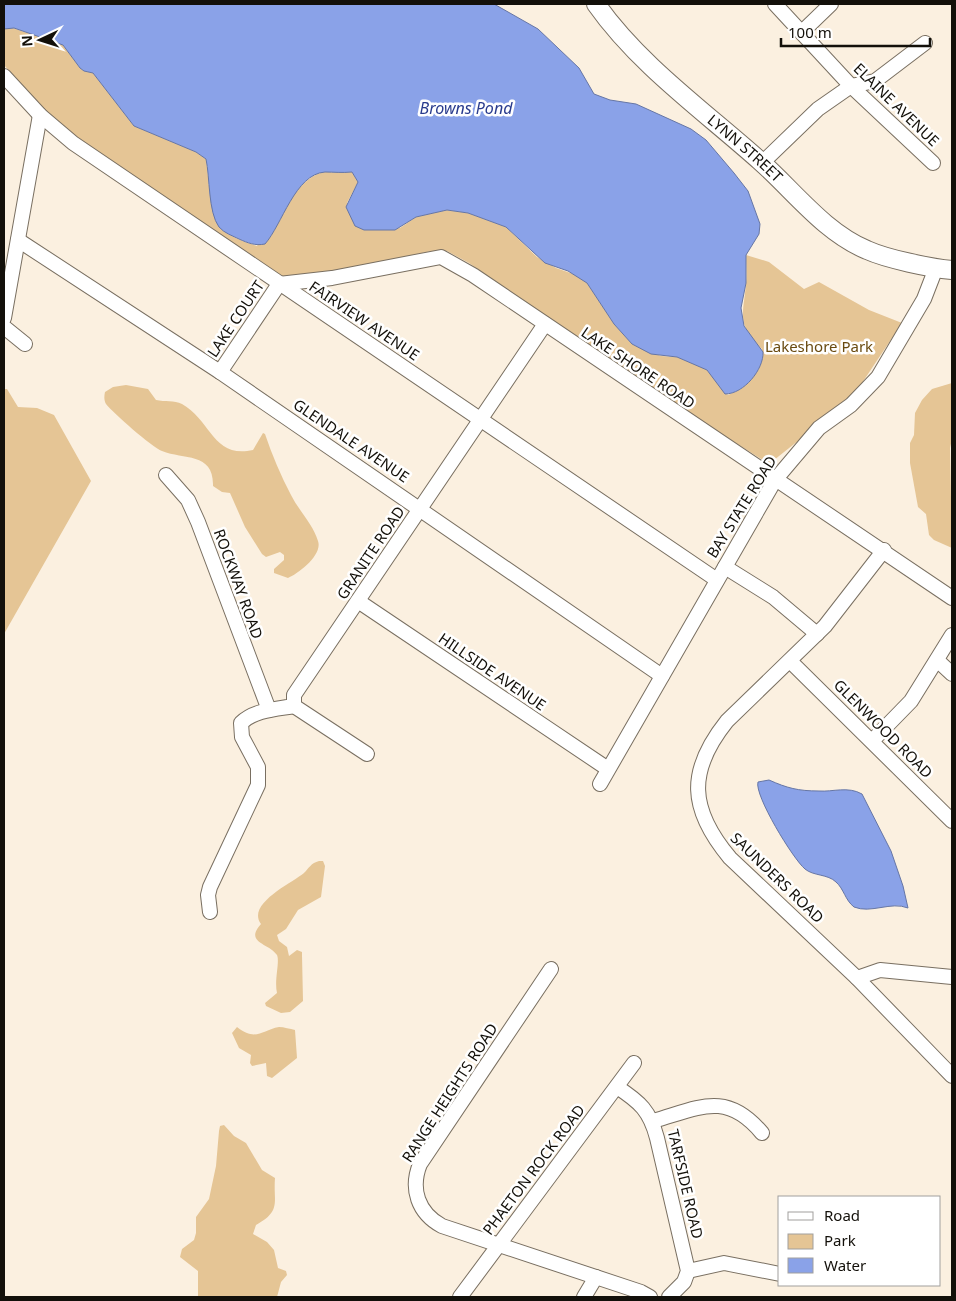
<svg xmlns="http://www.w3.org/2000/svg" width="956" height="1301" viewBox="0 0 956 1301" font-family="'Noto Sans',sans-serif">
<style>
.green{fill:#e5c595}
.water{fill:#8aa2e8;stroke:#6676a5}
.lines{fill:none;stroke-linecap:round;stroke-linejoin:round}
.minor-casing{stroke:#796f61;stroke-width:16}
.major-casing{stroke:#796f61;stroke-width:20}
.minor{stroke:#fff;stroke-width:14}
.major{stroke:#fff;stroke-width:18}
.labels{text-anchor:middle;stroke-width:5;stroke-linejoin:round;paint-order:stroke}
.street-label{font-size:15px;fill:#13100a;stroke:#fff}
.park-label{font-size:15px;fill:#694a10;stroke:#fff}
.water-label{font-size:16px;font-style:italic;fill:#293b8d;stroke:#fff}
</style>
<rect width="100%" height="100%" fill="#fbf0e0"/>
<g class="green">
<path d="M5,28H13L63,45L80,68L84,71L93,73L134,126L196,152L206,159C209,176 209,213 220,227C228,237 246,242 257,246C271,227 300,174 325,172C333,172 342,173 352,172L358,182L347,203L375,230L400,228L416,217L447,210L468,213L506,227L537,257L556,268L579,276L587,283L614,324L632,344L661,356L677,357L700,366L707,370L728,395L741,389L759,369L762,349C735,324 744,313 746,283C747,274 746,264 746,255L769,262L804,289L819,282L869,310L902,323L852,398L769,464L683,410L469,263L447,251H432C389,259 313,284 273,275L88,147L40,106L4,65Z"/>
<polygon points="952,383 952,439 950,448 952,548 934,540 929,535 926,514 918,507 910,463 910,443 914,435 915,413 922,400 932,389"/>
<path d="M126,385L148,389L156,400C165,402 174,400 182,404C211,420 213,459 253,450L263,433L265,434C272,455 281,476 291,495C299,511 313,524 318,541C323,555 298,574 288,578L274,573V569L284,560V555L280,552L266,557L262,554L245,527L230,493L222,492L213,486C214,452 184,460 162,451C152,447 113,413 106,404C104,400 104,397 105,392L113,387Z"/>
<polygon points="4,389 7,389 18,407 37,408 54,415 91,481 4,634"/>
<path d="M319,861H323L325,866L321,897L298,910L286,929L277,935L279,941L287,947L289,956L297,950L302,952V955L303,1001L290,1012L281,1013L266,1006L265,1003L277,993C274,980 280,962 277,955C269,943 244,943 261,924C246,904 292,883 304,873C309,868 311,863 319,861Z"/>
<path d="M237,1027C256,1042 262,1030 279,1027C284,1027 290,1029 295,1030L297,1058L272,1078L267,1076L266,1063L252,1066L250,1063L251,1055L239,1048L232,1033Z"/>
<path d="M224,1125L234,1136L246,1143L262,1170L275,1178C273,1202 282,1211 256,1225L253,1234L267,1242L274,1250L278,1268L286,1271L287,1275L281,1282L277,1297H198V1271L180,1257L182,1249L194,1240L196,1233V1217L209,1199L216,1166L219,1131L220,1126Z"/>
</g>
<g class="water">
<path d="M4,4H494L538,29L579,68L594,94L610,100L636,104L691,129L706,140L734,173L748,191L760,224L759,234L746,255V283L741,308L744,326L763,352C764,369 744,394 725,394L707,370L677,357L651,354L632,344L614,324L587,283L568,271L545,263L506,227L468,213L447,210L416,217L395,230H364L355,226L346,207L358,182L352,172C342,173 334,172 325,172C295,174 282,225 265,244C255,246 248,243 239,239C233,236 224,233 219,227C208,212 210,177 206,159L196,152L134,126L93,73L84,71L80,68L63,45L14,28L4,29Z"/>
<path d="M769,780C787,788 798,791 819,791C833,792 848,786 862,794L891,851L903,886L908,908C891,901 871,914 854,907C845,900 844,889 836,882C828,874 813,876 805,869C793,859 754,795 758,782Z"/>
</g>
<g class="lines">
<defs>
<g id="minor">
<polyline points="775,4 851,86 933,163"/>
<polyline points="802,32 831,4"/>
<polyline points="4,76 40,115 73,143 717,580"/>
<polyline points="762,163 818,109 851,86 875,81 925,43"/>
<polyline points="18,240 220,372 662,676"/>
<polyline points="4,318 40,115"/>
<polyline points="4,327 25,344"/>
<polyline points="220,372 279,284 332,278 441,257 473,275 952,598"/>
<polyline points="166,475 188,500 198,522 269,710"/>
<path d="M884,550L825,626L727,721C687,771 689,809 730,858L857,978L880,970L952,977"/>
<polyline points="725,567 773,597 817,634"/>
<polyline points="358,601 608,769"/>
<polyline points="937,660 952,674"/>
<polyline points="790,661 952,821"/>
<polyline points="294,706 367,754"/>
<polyline points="872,741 911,701 952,635"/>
<polyline points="600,784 775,480 819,428 851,405 878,377 924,299 936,268"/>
<path d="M210,912L208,895L210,887L258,785V767L242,737L241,723C254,710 277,709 294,706V695L545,324"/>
<path d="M551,969L420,1164C410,1189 418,1213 442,1226L641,1292L650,1297"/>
<polyline points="857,978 952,1076"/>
<path d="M617,1087C640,1102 650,1111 657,1138L688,1271L684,1282L669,1297"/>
<path d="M653,1121C699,1108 726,1090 762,1133"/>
<polyline points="688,1271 724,1263 780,1274"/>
<polyline points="460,1297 634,1063"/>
<polyline points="584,1297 596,1277"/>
</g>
<g id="major">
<path id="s1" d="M596,4C639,65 704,111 760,161C794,191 824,232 867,250C887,259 930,268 952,270"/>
</g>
</defs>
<use href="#minor" class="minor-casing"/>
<use href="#major" class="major-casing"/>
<use href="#minor" class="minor"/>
<use href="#major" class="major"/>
</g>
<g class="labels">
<g class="street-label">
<text transform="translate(896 105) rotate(44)" y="5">ELAINE AVENUE</text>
<text dy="5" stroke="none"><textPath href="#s1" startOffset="208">LYNN STREET</textPath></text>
<text transform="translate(236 319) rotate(-56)" y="5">LAKE COURT</text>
<text transform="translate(364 321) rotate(34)" y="5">FAIRVIEW AVENUE</text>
<text transform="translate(638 368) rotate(34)" y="5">LAKE SHORE ROAD</text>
<text transform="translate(351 441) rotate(34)" y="5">GLENDALE AVENUE</text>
<text transform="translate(742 507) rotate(-58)" y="5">BAY STATE ROAD</text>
<text transform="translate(371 553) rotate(-56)" y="5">GRANITE ROAD</text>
<text transform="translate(238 584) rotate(70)" y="5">ROCKWAY ROAD</text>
<text transform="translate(492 672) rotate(34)" y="5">HILLSIDE AVENUE</text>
<text transform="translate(883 729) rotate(45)" y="5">GLENWOOD ROAD</text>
<text transform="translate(777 878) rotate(44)" y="5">SAUNDERS ROAD</text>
<text transform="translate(450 1093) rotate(-57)" y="5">RANGE HEIGHTS ROAD</text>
<text transform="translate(534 1170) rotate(-53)" y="5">PHAETON ROCK ROAD</text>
<text transform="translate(685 1184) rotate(77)" y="5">TARFSIDE ROAD</text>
</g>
<g class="park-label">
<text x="819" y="352">Lakeshore Park</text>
</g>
<g class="water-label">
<text x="466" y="114">Browns Pond</text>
</g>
</g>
<rect width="956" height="1301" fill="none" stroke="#13100a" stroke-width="10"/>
<rect x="778" y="1196" width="162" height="90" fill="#ffffff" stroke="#a19f9d"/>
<rect x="788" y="1212" width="25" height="8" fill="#ffffff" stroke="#a19f9d"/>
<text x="824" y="1221" font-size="15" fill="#13100a">Road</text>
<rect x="788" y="1234" width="25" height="15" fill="#e5c595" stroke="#a19f9d"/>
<text x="824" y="1246" font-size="15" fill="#13100a">Park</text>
<rect x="788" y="1258" width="25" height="15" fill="#8aa2e8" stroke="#a19f9d"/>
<text x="824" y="1271" font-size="15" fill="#13100a">Water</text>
<g transform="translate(40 40) rotate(266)" stroke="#ffffff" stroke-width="4" paint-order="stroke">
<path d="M0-4L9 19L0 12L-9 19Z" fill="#13100a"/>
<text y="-8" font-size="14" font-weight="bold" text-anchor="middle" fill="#13100a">N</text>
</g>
<path d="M781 38v8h149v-8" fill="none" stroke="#13100a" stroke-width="2.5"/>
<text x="788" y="38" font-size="15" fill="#13100a" stroke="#ffffff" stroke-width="4" paint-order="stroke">100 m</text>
</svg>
